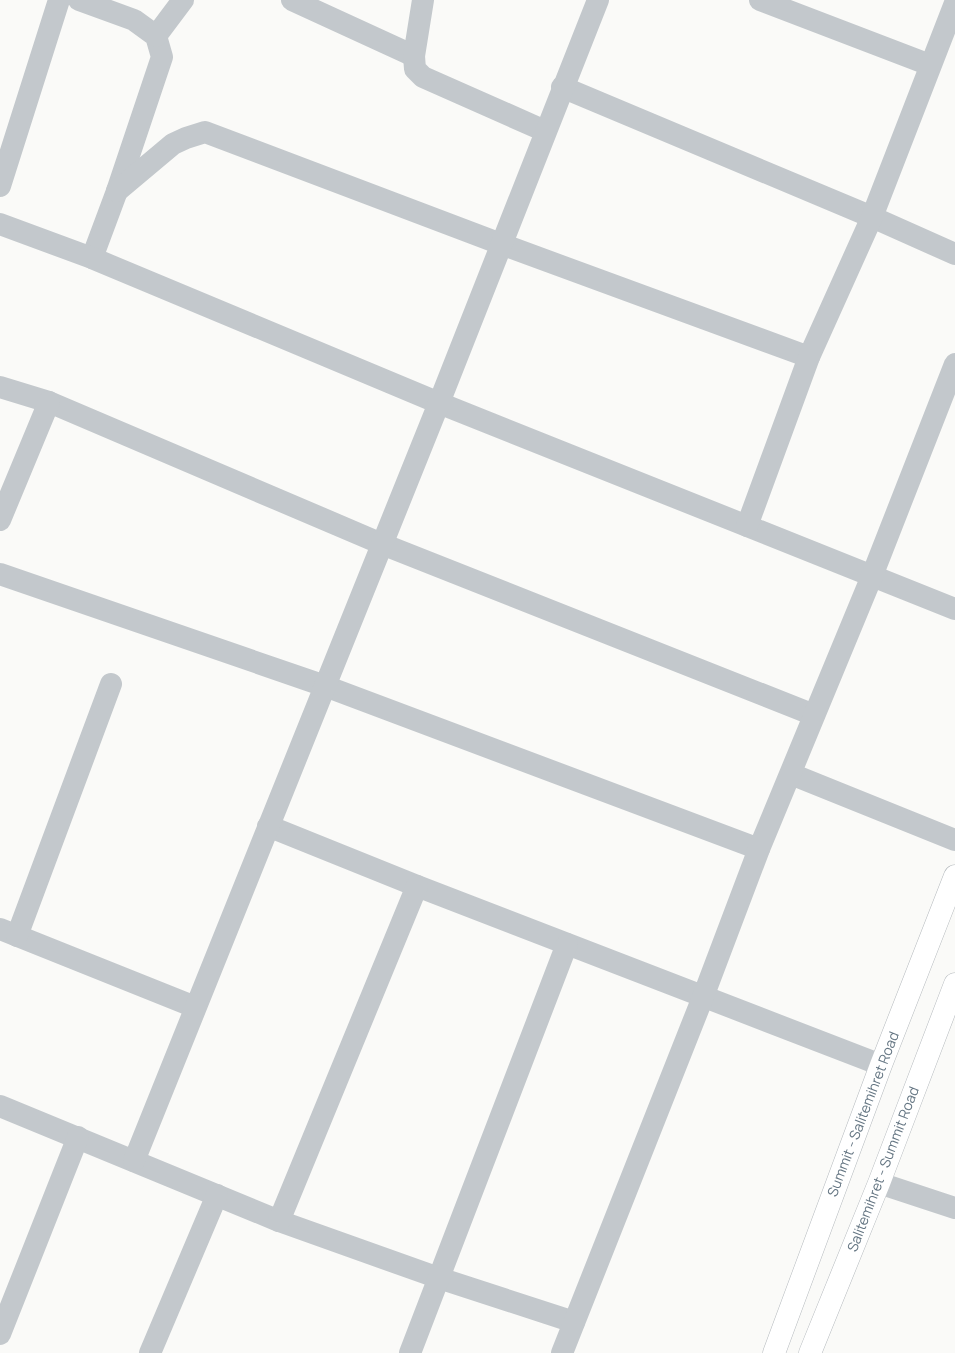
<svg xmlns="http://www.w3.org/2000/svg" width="955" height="1353" viewBox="0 0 955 1353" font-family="Manrope,sans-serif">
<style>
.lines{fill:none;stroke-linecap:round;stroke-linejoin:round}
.major-casing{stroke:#b5babe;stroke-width:23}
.minor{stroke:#c3c8cc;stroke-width:22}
.major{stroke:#fff;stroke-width:22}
.labels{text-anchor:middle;stroke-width:4;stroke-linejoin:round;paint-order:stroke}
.street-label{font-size:14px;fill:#657683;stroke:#fff}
</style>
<rect width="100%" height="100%" fill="#fafaf8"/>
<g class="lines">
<defs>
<g id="major">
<polyline points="774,1353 881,1065 955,876"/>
<polyline points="810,1353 879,1183 955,984"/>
</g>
</defs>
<use href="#major" class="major-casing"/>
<g class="minor">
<polyline points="79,0 134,20 156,36 162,57 117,191 92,258"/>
<polyline points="292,0 414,56"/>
<polyline points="423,0 414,56 415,69 423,77 545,131"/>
<polyline points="760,0 930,65"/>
<polyline points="156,36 183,0"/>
<polyline points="562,87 872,217 955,254"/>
<polyline points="0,186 59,0"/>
<polyline points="117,191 173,144 186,138 205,132 501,244 809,357"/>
<polyline points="0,224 92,258 439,403 955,609"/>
<polyline points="0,387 49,402 382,544 814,715"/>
<polyline points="0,520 49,402"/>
<polyline points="747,526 809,357 872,217 955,3"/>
<polyline points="0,574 325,686 759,849"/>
<polyline points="791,774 955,840"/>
<polyline points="268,826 417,886 881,1065"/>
<polyline points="0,929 195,1007"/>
<polyline points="17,936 111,684"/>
<polyline points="0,1106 279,1221 439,1278 574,1322"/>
<polyline points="134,1161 439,403 598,0"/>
<polyline points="879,1183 955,1208"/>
<polyline points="279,1221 417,886"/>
<polyline points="0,1334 78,1137"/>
<polyline points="150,1353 217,1195"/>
<polyline points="410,1353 567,944"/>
<polyline points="562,1353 703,997 759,849 872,576 955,364"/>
</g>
<use href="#major" class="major"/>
</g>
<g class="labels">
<g class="street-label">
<text transform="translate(863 1114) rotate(-69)" y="5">Summit - Salitemihret Road</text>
<text transform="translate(883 1169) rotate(-69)" y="5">Salitemihret - Summit Road</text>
</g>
</g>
</svg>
